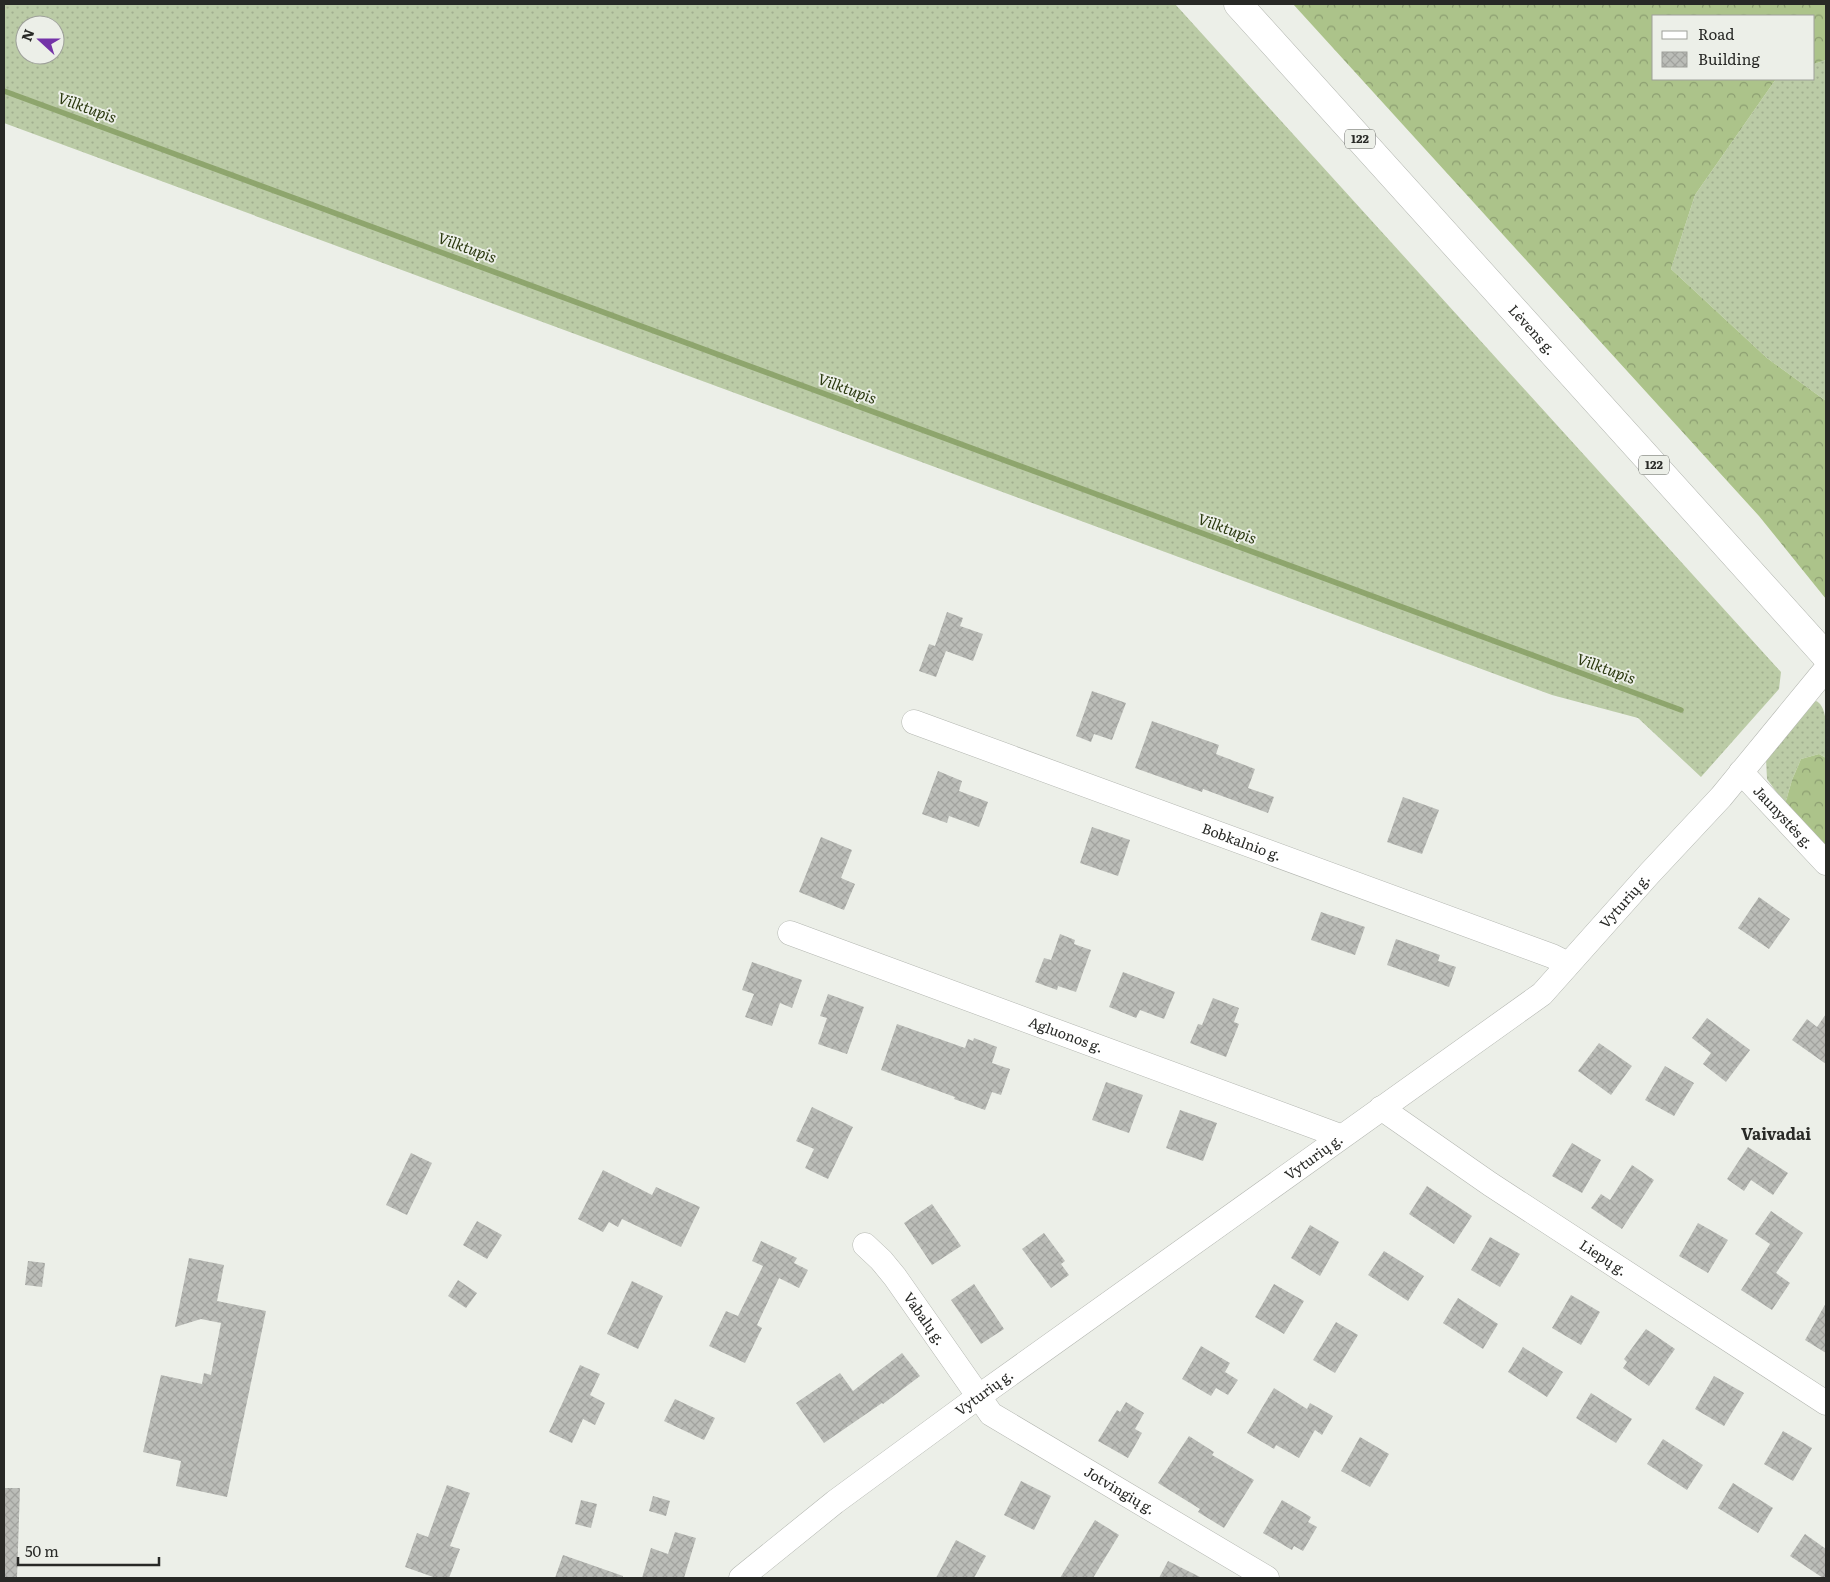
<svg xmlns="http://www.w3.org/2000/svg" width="1830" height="1582" viewBox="0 0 1830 1582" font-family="Literata,serif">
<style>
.grass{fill:url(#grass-dots);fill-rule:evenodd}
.forest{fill:url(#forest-crowns)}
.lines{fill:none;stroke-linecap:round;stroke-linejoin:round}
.stream{stroke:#8ea56d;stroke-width:5.5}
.building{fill:url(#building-cross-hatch)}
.minor-casing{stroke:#b3b6b0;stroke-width:25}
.major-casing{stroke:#b3b6b0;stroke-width:29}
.minor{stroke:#fff;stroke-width:24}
.major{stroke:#fff;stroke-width:28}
.labels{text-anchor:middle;stroke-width:4;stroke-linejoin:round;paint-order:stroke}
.shield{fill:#ecefe8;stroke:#636460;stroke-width:1}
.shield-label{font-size:12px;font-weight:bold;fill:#282926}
.street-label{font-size:14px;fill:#282926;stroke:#ecefe8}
.water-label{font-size:15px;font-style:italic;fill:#2a380e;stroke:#ecefe8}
.quarter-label{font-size:16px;font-weight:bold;fill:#282926;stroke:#ecefe8}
</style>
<defs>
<pattern id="grass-dots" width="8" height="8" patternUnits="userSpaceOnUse" patternTransform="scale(1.25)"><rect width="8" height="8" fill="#bbcba6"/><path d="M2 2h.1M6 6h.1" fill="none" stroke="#a1ae8f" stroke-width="1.8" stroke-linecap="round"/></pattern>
<pattern id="forest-crowns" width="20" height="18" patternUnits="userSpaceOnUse" patternTransform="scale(1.25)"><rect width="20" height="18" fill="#acc38a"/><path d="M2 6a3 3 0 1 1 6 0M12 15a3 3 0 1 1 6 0" fill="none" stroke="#8c9e71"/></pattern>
<pattern id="building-cross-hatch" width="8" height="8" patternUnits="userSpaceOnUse" patternTransform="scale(1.25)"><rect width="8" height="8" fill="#bbbdb8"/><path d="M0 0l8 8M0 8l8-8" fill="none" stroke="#a1a29e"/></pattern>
</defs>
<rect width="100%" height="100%" fill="#ecefe8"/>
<g class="grass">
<path d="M4,4H1175L1781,672L1779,689L1701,777L1638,718L1552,695L4,123ZM25,25H55V55H25Z"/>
<polygon points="1826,60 1826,401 1767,358 1671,269 1695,195 1776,79 1814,79 1814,64"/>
<path d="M1816,701C1830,707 1826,743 1826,758L1819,754L1801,759L1792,780L1785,804L1767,779L1766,759L1808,705Z"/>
</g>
<g class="forest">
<polygon points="1293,4 1826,4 1826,60 1814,64 1814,16 1654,16 1654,79 1776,79 1695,195 1671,269 1767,358 1826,401 1826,599 1759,516"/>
<polygon points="1819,754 1826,758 1826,848 1785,804 1792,780 1801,759"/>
</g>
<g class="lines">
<polyline class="stream" points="4,91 1681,710"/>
</g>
<g class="building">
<polygon points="947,612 963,618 960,626 983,634 973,661 946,651 936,677 919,671 929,644 935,646"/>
<polygon points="1092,691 1126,703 1112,740 1094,734 1091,742 1076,736"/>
<polygon points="1152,721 1219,745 1216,754 1255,769 1248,788 1274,797 1268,813 1203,789 1202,792 1135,768"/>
<polygon points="938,771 962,781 959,791 988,802 979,827 949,816 947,823 922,814"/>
<polygon points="1403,797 1439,810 1422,854 1387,842"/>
<polygon points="1092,827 1130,840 1118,876 1080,863"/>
<polygon points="821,837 852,850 841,878 855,884 844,910 799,892"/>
<polygon points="1759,897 1790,919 1769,949 1738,928"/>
<polygon points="1321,912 1365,927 1355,955 1311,940"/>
<polygon points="1060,934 1075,940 1074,944 1091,950 1076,992 1058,986 1057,990 1035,982 1044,958 1051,960"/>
<polygon points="1396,939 1440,955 1438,961 1456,967 1449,987 1387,965"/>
<polygon points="752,962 802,980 792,1008 780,1003 772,1026 745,1017 754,994 742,990"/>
<polygon points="1123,972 1175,992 1164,1019 1140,1010 1136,1018 1109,1007"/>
<polygon points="828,994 864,1007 847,1054 818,1044 827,1018 820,1016"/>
<polygon points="1213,998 1239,1008 1234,1022 1239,1024 1226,1057 1190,1043 1198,1024 1202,1025"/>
<polygon points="1826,1014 1826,1064 1792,1040 1807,1019 1817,1027"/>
<polygon points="1707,1018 1750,1050 1726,1082 1703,1064 1711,1053 1692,1038"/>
<polygon points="897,1024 965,1048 968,1039 973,1041 974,1038 997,1047 992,1063 1010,1069 1001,1095 992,1092 985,1110 954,1099 955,1097 881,1070"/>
<polygon points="1599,1043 1632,1066 1611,1095 1578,1071"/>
<polygon points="1665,1066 1694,1083 1674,1116 1645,1100"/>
<polygon points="1106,1082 1143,1095 1129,1133 1092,1120"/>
<polygon points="812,1107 853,1127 828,1179 805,1168 814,1149 796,1141"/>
<polygon points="1180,1110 1217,1123 1203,1161 1166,1148"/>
<polygon points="1572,1143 1601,1160 1582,1193 1552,1176"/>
<polygon points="1748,1147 1788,1173 1773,1195 1751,1180 1744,1191 1727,1179"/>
<polygon points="411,1153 432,1163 407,1215 386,1205"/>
<polygon points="1632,1165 1654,1180 1622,1229 1591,1208 1601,1194 1610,1200"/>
<polygon points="603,1170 652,1195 656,1187 700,1207 681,1247 622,1219 618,1227 609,1222 603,1232 578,1219"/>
<polygon points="1427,1186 1472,1216 1454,1244 1409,1214"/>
<polygon points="932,1204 961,1246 932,1265 904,1223"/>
<polygon points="1771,1211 1803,1233 1776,1273 1790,1283 1772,1310 1741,1290 1770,1244 1755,1234"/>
<polygon points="477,1221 502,1235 487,1259 463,1245"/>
<polygon points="1698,1223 1728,1240 1708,1273 1679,1256"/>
<polygon points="1310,1225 1339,1242 1320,1276 1291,1258"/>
<polygon points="1044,1233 1065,1261 1061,1264 1069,1275 1051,1288 1022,1249"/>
<polygon points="1490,1237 1520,1254 1500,1287 1471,1270"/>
<polygon points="761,1241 797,1258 794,1263 808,1270 799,1288 779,1278 757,1325 762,1328 745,1363 709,1346 726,1311 738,1316 763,1266 752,1261"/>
<polygon points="1384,1251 1424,1276 1408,1301 1368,1275"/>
<polygon points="189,1258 224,1265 217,1301 266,1311 227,1497 176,1486 181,1461 143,1452 161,1375 202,1384 204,1373 211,1375 221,1323 201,1319 175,1327"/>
<polygon points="28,1261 45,1263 42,1287 25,1285"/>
<polygon points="458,1280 477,1293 466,1308 448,1296"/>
<polygon points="632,1281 663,1296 638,1349 607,1334"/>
<polygon points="974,1284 1004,1329 981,1344 951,1300"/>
<polygon points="1274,1284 1304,1301 1284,1334 1255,1317"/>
<polygon points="1571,1295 1600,1312 1581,1345 1552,1328"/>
<polygon points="1458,1298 1498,1324 1483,1349 1443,1323"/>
<polygon points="1826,1303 1826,1353 1805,1340"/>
<polygon points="1336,1322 1358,1335 1335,1373 1313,1360"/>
<polygon points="1646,1329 1675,1349 1649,1386 1623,1368 1627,1362 1624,1359"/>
<polygon points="1201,1346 1230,1363 1225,1372 1238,1380 1228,1395 1216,1388 1211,1396 1182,1379"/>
<polygon points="1523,1347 1563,1372 1547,1397 1508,1372"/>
<polygon points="902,1353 920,1376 883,1404 882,1403 824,1443 796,1403 840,1373 853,1391"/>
<polygon points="580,1365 600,1374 590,1395 605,1403 595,1425 583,1419 572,1443 549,1432"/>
<polygon points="1714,1376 1744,1393 1724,1426 1695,1409"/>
<polygon points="1274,1388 1307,1409 1310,1403 1333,1416 1322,1435 1315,1430 1299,1458 1276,1445 1274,1449 1247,1433"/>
<polygon points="1591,1393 1632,1419 1616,1443 1576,1418"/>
<polygon points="675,1399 715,1418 704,1440 664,1421"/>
<polygon points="1126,1402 1144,1413 1135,1429 1142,1433 1128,1458 1098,1441 1117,1410 1120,1412"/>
<polygon points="1783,1431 1812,1448 1793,1481 1764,1464"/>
<polygon points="1189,1436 1214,1452 1212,1455 1254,1480 1224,1528 1198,1512 1200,1509 1158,1483"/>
<polygon points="1360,1437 1389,1454 1370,1487 1341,1471"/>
<polygon points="1663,1439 1703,1465 1687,1490 1647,1464"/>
<polygon points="1021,1481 1051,1496 1034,1530 1004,1515"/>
<polygon points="1733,1483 1773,1508 1758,1533 1718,1508"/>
<polygon points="447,1485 470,1493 450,1546 460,1549 449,1578 436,1578 405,1567 417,1533 428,1537"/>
<polygon points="4,1488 20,1488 17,1578 4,1578"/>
<polygon points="653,1496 670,1501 666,1516 649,1511"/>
<polygon points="581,1500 597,1504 591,1528 575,1524"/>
<polygon points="1282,1500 1311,1517 1308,1522 1317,1527 1303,1551 1294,1546 1292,1550 1263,1533"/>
<polygon points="1095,1520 1119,1535 1093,1578 1060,1578"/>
<polygon points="675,1532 696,1538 684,1578 642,1578 651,1548 668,1554"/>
<polygon points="1805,1534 1826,1549 1826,1578 1823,1578 1790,1556"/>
<polygon points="956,1540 986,1556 974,1578 936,1578"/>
<polygon points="563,1555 623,1576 623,1578 555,1578"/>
<polygon points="1168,1561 1202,1578 1159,1578"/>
</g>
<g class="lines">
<defs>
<g id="minor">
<path id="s1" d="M914,722L1552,956L1568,964"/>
<path id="s2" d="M1741,772L1826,863"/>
<path id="s3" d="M790,933L1340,1136"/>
<path id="s4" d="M1381,1108L1490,1184L1826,1403"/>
<path id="s5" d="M865,1245L881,1260L895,1277L991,1414L1267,1578"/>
<path id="s6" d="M741,1578L835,1502L978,1397L1542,994L1649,874L1721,797L1826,669"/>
</g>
<g id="major">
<path id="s7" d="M1238,4L1826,656"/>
</g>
</defs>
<use href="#minor" class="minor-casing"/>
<use href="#major" class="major-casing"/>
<use href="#minor" class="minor"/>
<use href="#major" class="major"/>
</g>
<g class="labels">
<g class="shield">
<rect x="1345" y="129.5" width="30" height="19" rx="4"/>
<rect x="1639" y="455.5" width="30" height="19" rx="4"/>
</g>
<g class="shield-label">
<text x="1360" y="143">122</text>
<text x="1654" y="469">122</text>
</g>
<g class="street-label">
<text dy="5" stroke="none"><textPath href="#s7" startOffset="439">Lėvens g.</textPath></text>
<text dy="5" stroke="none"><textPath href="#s2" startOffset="62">Jaunystės g.</textPath></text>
<text dy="5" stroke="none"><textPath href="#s1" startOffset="349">Bobkalnio g.</textPath></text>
<text dy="5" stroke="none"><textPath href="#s6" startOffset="1116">Vyturių g.</textPath></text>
<text dy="5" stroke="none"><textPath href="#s3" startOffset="294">Agluonos g.</textPath></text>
<text dy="5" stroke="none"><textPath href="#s6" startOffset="711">Vyturių g.</textPath></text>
<text dy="5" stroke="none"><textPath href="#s4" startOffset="268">Liepų g.</textPath></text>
<text dy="5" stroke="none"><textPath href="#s5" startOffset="95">Vabalų g.</textPath></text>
<text dy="5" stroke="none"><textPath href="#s6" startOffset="306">Vyturių g.</textPath></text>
<text dy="5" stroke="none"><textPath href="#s5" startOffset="361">Jotvingių g.</textPath></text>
</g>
<g class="water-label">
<text transform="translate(87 108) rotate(20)" y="5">Vilktupis</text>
<text transform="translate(467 248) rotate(20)" y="5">Vilktupis</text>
<text transform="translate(847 389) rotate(20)" y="5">Vilktupis</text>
<text transform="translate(1227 529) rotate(20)" y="5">Vilktupis</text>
<text transform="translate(1606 669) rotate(20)" y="5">Vilktupis</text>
</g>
<g class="quarter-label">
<text x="1776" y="1140">Vaivadai</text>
</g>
</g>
<rect width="1830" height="1582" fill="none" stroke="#282926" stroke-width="10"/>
<rect x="1652" y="15" width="162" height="65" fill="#ecefe8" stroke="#9ea09a"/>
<rect x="1662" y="31" width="25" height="8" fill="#ffffff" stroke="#9ea09a"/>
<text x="1698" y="40" font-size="15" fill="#282926">Road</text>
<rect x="1662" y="52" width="25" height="15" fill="url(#building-cross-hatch)" stroke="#9ea09a"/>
<text x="1698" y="65" font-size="15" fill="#282926">Building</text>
<g transform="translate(40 40) rotate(291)"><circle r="24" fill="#ecefe8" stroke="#9ea09a"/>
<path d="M0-4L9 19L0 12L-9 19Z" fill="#7433a8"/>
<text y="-8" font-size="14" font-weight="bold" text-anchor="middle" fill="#282926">N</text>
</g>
<path d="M18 1557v8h141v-8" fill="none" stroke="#282926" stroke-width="2.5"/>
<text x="25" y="1557" font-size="15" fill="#282926" stroke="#ecefe8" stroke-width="4" paint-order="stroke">50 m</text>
</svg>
